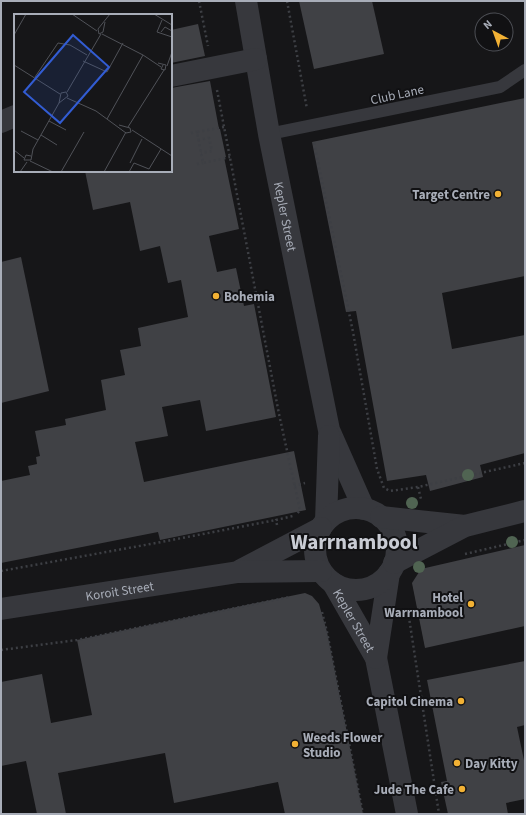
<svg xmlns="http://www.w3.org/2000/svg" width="526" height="815" viewBox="0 0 526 815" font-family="'Source Sans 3',sans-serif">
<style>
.building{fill:#404145}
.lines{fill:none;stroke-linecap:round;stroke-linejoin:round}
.path{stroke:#3d3f44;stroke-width:2.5;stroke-dasharray:2 3;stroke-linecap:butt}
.service{stroke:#37383d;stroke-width:12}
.minor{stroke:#37383d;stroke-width:22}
.tertiary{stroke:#37383d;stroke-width:22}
.tree{fill:#506452}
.poi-dot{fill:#f2b134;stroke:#111113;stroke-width:1.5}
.labels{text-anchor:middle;stroke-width:4;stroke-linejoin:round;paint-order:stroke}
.street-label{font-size:13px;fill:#a8adb8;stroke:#111113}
.poi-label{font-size:13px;font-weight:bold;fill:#a8adb8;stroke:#111113;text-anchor:end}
.town-label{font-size:21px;font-weight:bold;fill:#c9ccd4;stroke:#111113}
.inset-road{fill:none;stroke:#505258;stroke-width:1}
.view{fill:#325cd3;fill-opacity:0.15;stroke:#325cd3;stroke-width:2}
.inset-edge{fill:none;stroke:#a8adb8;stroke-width:2}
</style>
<rect width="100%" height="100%" fill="#161618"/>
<g class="building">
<polygon points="299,1 372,1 384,54 314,69"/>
<polygon points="198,24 205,56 171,63 171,30"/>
<polygon points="210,81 219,129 220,129 226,157 224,157 239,229 209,236 217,272 236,268 244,306 254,304 276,417 206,431 200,400 162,407 168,436 135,442 144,482 294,451 306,510 160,540 158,532 1,563 1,481 30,475 28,466 37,464 36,457 40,456 35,431 66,425 65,419 106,410 101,380 125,375 120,350 141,346 138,328 188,317 181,280 168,283 160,246 140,251 130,202 93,210 85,171 171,171 171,88"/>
<polygon points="525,98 525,276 442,293 452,349 525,335 525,453 480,465 483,477 430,491 426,475 387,481 356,311 346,312 312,142"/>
<polygon points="21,257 49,391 1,403 1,262"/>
<polygon points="525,545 525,626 425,648 412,583 421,569"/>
<polygon points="305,593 312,596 319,604 327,632 363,814 285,814 278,782 174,803 165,753 58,773 66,814 37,814 26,761 1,766 1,682 42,674 51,723 92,715 77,640"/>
<polygon points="525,661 525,725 517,727 525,765 525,799 506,803 508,814 448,814 441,782 447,781 427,680"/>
</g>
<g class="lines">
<g class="path">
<polyline points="199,1 208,46"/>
<polyline points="287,1 307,109"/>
<polyline points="217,90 279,414 300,510 297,514"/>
<polyline points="224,127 197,132 203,163 230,157"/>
<polyline points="191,133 197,132"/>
<polyline points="198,140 209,138 212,151 201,153"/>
<polyline points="314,143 353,332 377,469 384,488 390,491 418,487 525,463"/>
<polyline points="197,164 203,163"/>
<polyline points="294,486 305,483"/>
<polyline points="418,487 421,499"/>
<polyline points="277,525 276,520 293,516"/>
<polyline points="465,554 525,540"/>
<polyline points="1,571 156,543 276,520"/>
<polyline points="408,611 439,814"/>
<polyline points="322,612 327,632 363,814"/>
<polyline points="1,650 77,640 290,597"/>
</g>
<polyline class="service" points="269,134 500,87 525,70"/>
<g class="minor">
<path id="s1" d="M246,1L269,134L329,430L364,509"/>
<polyline points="171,76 256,59"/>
<polyline points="1,122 15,116"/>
<polyline points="326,521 329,436"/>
<path id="s2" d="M333,583L376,658L407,814"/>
<polyline points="376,658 389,573"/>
</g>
<g class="tertiary">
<circle cx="356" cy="549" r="41"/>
<polyline points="381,517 465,526"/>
<polyline points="394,563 465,526 525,511"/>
<polyline points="241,570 321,528"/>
<path id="s3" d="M1,609L238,572L321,571"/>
</g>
</g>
<g class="tree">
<circle cx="468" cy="475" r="6"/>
<circle cx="412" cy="503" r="6"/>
<circle cx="512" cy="542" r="6"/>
<circle cx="419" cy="567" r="6"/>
</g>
<g class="poi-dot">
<circle cx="498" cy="194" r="4"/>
<circle cx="216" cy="296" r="4"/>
<circle cx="471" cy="604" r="4"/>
<circle cx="461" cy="701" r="4"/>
<circle cx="295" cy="744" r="4"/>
<circle cx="457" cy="763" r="4"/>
<circle cx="462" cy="789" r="4"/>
</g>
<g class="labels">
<g class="street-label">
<text transform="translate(397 94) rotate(-12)" y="5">Club Lane</text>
<text dy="5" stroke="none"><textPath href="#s1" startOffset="219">Kepler Street</textPath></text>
<text dy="5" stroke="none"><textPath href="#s3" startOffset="120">Koroit Street</textPath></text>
<text dy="5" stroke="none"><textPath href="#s2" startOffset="43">Kepler Street</textPath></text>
</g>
<g class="poi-label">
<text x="490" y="199">Target Centre</text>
<text x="224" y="301" text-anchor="start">Bohemia</text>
<text x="463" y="602">Hotel<tspan x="463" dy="15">Warrnambool</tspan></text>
<text x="453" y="706">Capitol Cinema</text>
<text x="303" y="742" text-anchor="start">Weeds Flower<tspan x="303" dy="15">Studio</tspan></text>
<text x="465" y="768" text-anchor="start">Day Kitty</text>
<text x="454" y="794">Jude The Cafe</text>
</g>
<g class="town-label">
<text x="354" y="549">Warrnambool</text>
</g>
</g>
<g transform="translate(14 14)">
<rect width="158" height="158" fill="#161618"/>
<path class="inset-road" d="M58,0L83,17M140,0L158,11M148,6L143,18L158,23M91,8L89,18L85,20L84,15L96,0M147,18L151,13L158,17M88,20L129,41L147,53M0,21L12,0M69,47L93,58L109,29M144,49L152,51L151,56L147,55L149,51M0,51L46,80M153,52L158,38M21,63L44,29L56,31L73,41M53,78L87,20M53,84L82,97L112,119L117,118L116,114L105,111M93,105L129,41M35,107L52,116M114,113L150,56M118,116L158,142M7,117L24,126M27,121L43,131M0,136L10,144M17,142L12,141L10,146H17L19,135L45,89L47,79L52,78L54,82L45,89M16,147L39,158M116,149L128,125M6,158L13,148M47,158L70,118M90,158L112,118M115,158L120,149L135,155L147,135"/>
<path class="view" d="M59,21L95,53L46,109L10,78Z"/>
<rect width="158" height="158" class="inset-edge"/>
</g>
<rect width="526" height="815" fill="none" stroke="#a8adb8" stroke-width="4"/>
<g transform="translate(494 32) rotate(319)"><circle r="19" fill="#111113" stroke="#4d4f55"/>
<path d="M0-3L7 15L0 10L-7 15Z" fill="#f2b134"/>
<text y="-6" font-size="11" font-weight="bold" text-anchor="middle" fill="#a8adb8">N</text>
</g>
</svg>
